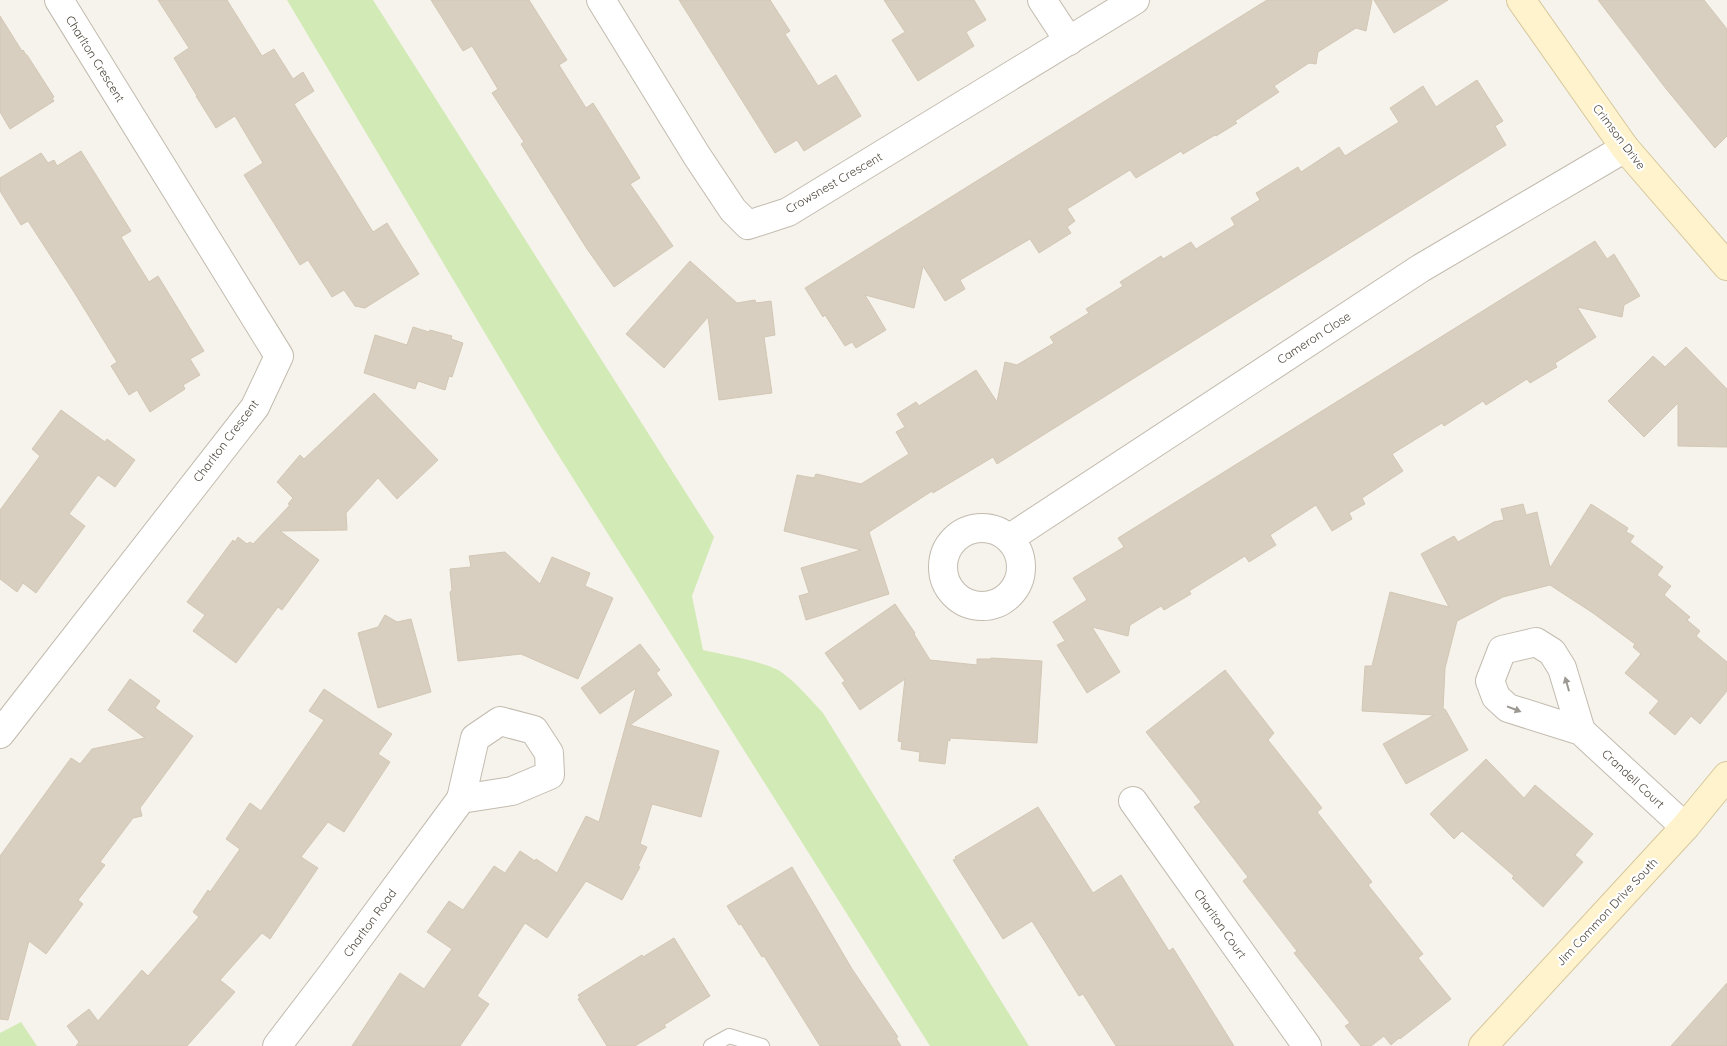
<svg xmlns="http://www.w3.org/2000/svg" width="1727" height="1046" viewBox="0 0 1727 1046" font-family="Quicksand,sans-serif">
<style>
.green{fill:#d2eab5}
.building{fill:#d8cfc1;stroke:#d3c7b4}
.lines{fill:none;stroke-linecap:round;stroke-linejoin:round}
.lane-casing{stroke:#c2bbae;stroke-width:16}
.street-casing{stroke:#c2bbae;stroke-width:30}
.secondary-casing{stroke:#d6c79b;stroke-width:30}
.lane{stroke:#fff;stroke-width:14}
.street{stroke:#fff;stroke-width:28}
.secondary{stroke:#fff3cd;stroke-width:28}
.oneway{fill:#9c9892}
.labels{text-anchor:middle;stroke-width:4.5;stroke-linejoin:round;paint-order:stroke}
.street-label{font-size:12px;fill:#4b4439;stroke:#fff}
</style>
<rect width="100%" height="100%" fill="#f6f3ec"/>
<g class="green">
<path d="M287,0H373L714,537L692,596L703,650C728,656 754,659 778,670C791,677 813,702 823,713L1029,1046H930L542,429Z"/>
<polygon points="21,1022 37,1046 0,1046 0,1033"/>
</g>
<g class="building">
<polygon points="158,0 227,0 262,56 274,49 293,79 303,72 314,91 294,104 373,232 387,223 419,274 365,308 355,306 344,290 332,297 308,260 300,265 244,175 263,163 235,116 216,128 196,96 197,96 174,58 189,48"/>
<polygon points="431,0 529,0 567,60 559,65 586,108 593,103 640,178 630,184 673,246 614,287 587,249 521,144 524,142 492,93 498,89 472,46 463,51"/>
<polygon points="679,0 770,0 790,31 785,34 818,86 836,75 861,116 804,151 797,140 775,153"/>
<polygon points="884,0 974,0 986,20 966,32 974,46 918,81 892,40 905,32"/>
<polygon points="1267,0 1372,0 1366,31 1356,28 1318,52 1316,64 1309,63 1274,86 1279,92 1235,121 1237,123 1216,136 1215,135 1183,154 1181,151 1136,178 1130,170 1067,209 1075,221 1067,227 1071,233 1039,253 1030,239 960,280 965,289 945,301 923,266 914,308 865,295 886,330 856,348 852,342 845,346 825,315 823,317 805,288"/>
<polygon points="1374,0 1448,0 1394,33"/>
<polygon points="1598,0 1704,0 1727,29 1727,136 1715,148 1667,90"/>
<polygon points="0,16 22,51 23,50 26,55 27,55 54,97 52,98 54,101 10,129 0,112"/>
<polygon points="1477,80 1503,121 1495,126 1506,145 997,464 993,457 933,493 932,491 869,532 889,594 806,620 799,596 809,593 801,568 861,550 784,531 797,475 814,478 816,474 861,484 909,454 896,432 905,427 897,414 916,402 919,406 976,370 997,402 1005,362 1017,365 1054,343 1050,337 1089,313 1086,309 1123,286 1120,282 1161,256 1163,259 1191,242 1196,249 1235,225 1231,218 1260,200 1256,193 1298,167 1301,172 1339,147 1345,156 1399,122 1390,108 1423,86 1436,107"/>
<polygon points="81,151 131,231 121,237 149,282 158,276 204,351 190,359 200,375 183,385 185,389 150,412 137,390 129,395 111,366 117,362 74,292 28,221 21,225 0,191 0,178 41,153 48,163 54,160 57,166"/>
<polygon points="1595,241 1607,259 1614,254 1640,296 1624,305 1622,317 1577,307 1596,337 1555,363 1557,367 1530,383 1527,379 1486,405 1483,401 1444,426 1442,423 1392,454 1403,471 1362,498 1365,504 1349,513 1352,519 1332,531 1316,505 1270,535 1276,545 1249,562 1245,556 1189,591 1191,594 1164,610 1161,606 1130,625 1128,636 1092,627 1120,672 1087,693 1057,645 1065,641 1053,622 1087,600 1073,578 1124,547 1118,538"/>
<polygon points="690,261 737,303 755,300 756,303 771,301 775,335 764,337 772,393 719,400 708,317 664,368 626,334"/>
<polygon points="413,327 429,332 430,330 452,336 451,339 463,343 452,377 449,376 445,390 418,381 415,389 364,373 375,335 407,345"/>
<polygon points="1686,347 1727,389 1727,447 1678,446 1678,403 1644,437 1608,401 1653,356 1665,367"/>
<polygon points="374,393 438,460 397,499 378,478 346,513 347,530 280,531 319,560 282,610 278,607 236,663 193,631 205,615 187,602 233,540 235,542 238,537 247,544 250,542 253,544 290,505 288,504 293,498 277,482 300,455 304,459"/>
<polygon points="61,410 105,442 107,439 135,460 115,487 98,475 69,514 85,526 36,593 23,583 17,592 0,579 0,510 40,456 32,449"/>
<polygon points="1523,504 1526,515 1537,512 1550,568 1591,504 1628,528 1626,532 1634,536 1630,542 1663,567 1657,575 1671,586 1664,595 1690,617 1687,620 1700,631 1696,636 1727,662 1727,691 1700,724 1691,716 1675,735 1649,713 1659,701 1625,673 1641,654 1633,647 1635,644 1593,613 1550,585 1503,597 1457,621 1445,668 1443,710 1445,709 1468,750 1406,784 1383,744 1434,715 1362,711 1365,666 1372,666 1390,592 1449,607 1421,554 1454,536 1458,542 1494,522 1504,520 1501,509"/>
<polygon points="505,552 540,584 552,557 590,573 585,586 613,598 578,679 521,654 458,661 450,592 452,590 450,569 471,567 469,556"/>
<polygon points="895,604 915,633 914,634 930,660 977,665 977,659 991,659 991,658 1042,661 1037,743 950,738 950,741 948,740 945,764 919,761 920,752 901,749 902,742 898,741 905,679 860,710 842,683 845,681 825,653"/>
<polygon points="385,615 397,622 411,619 431,692 378,708 358,633 378,627"/>
<polygon points="640,644 660,670 656,673 672,695 630,725 719,751 701,817 652,804 640,844 647,847 638,866 640,867 622,900 586,881 547,938 525,923 477,996 489,1004 460,1046 352,1046 400,973 424,989 452,949 427,932 449,901 463,910 494,866 505,873 520,851 535,861 536,859 557,873 586,816 599,822 636,688 600,714 581,688"/>
<polygon points="1225,670 1274,733 1268,740 1322,808 1317,812 1372,882 1368,885 1423,954 1418,958 1451,999 1400,1039 1399,1038 1391,1045 1384,1036 1371,1046 1361,1046 1345,1026 1350,1023 1294,953 1297,951 1243,881 1248,877 1194,807 1201,802 1146,732"/>
<polygon points="130,679 160,701 155,708 193,736 140,808 142,816 133,818 100,862 105,865 78,900 83,904 46,954 29,941 8,1020 0,1019 0,856 71,758 80,764 92,749 145,738 108,710"/>
<polygon points="324,689 392,734 378,754 390,762 344,832 328,822 301,857 318,868 270,939 262,933 220,980 235,992 187,1046 76,1046 79,1042 67,1026 89,1009 98,1021 142,970 148,976 199,917 193,912 208,890 210,892 240,849 226,839 250,803 261,811 324,720 309,711"/>
<polygon points="1486,759 1524,798 1535,785 1593,834 1575,855 1583,862 1543,907 1512,878 1514,876 1462,831 1454,839 1430,814"/>
<polygon points="1038,807 1093,893 1121,875 1169,951 1173,948 1234,1046 1116,1046 1083,994 1079,996 1032,921 1003,939 953,860 956,859 955,857"/>
<polygon points="792,867 852,969 898,1037 896,1038 901,1046 820,1046 764,956 762,957 741,924 739,925 727,906"/>
<polygon points="674,938 710,996 664,1025 666,1027 635,1046 607,1046 578,999 580,998 578,995 642,955 643,957"/>
<polygon points="1727,983 1727,1046 1671,1046"/>
</g>
<g class="lines">
<defs>
<polyline id="lane" points="711,1046 729,1036 762,1046"/>
<g id="street">
<polyline points="601,0 697,156 733,210 748,225 788,212 1135,0"/>
<polyline points="1042,0 1069,41"/>
<circle cx="982" cy="567" r="39"/>
<polyline points="1010,538 1421,268 1625,148"/>
<polygon points="500,721 534,730 549,753 550,775 512,791 461,799 475,738"/>
<polyline points="1581,731 1562,668 1552,652 1536,642 1502,650 1490,681 1496,697 1508,708 1581,731 1685,827"/>
<polyline points="0,734 255,407 279,356 59,0"/>
<polyline points="1133,801 1307,1046"/>
<polyline points="277,1046 329,978 461,799"/>
</g>
<g id="secondary">
<polyline points="1521,0 1625,148 1727,266"/>
<polyline points="1483,1046 1685,827 1727,776"/>
</g>
</defs>
<use href="#lane" class="lane-casing"/>
<use href="#street" class="street-casing"/>
<use href="#secondary" class="secondary-casing"/>
<use href="#lane" class="lane"/>
<use href="#street" class="street"/>
<use href="#secondary" class="secondary"/>
</g>
<defs><path id="oneway-solid" d="M-6-.8H1V-3.2L6.5 0L1 3.2V.8H-6Z" transform="scale(1.25)"/></defs>
<g class="oneway">
<use href="#oneway-solid" transform="translate(1567 684) rotate(-106)"/>
<use href="#oneway-solid" transform="translate(1514 709) rotate(21)"/>
</g>
<g class="labels">
<g class="street-label">
<text transform="translate(95 59) rotate(58)" y="4">Charlton Crescent</text>
<text transform="translate(1619 137) rotate(53)" y="4">Crimson Drive</text>
<text transform="translate(834 183) rotate(-30)" y="4">Crowsnest Crescent</text>
<text transform="translate(1314 338) rotate(-33)" y="4">Cameron Close</text>
<text transform="translate(226 441) rotate(-53)" y="4">Charlton Crescent</text>
<text transform="translate(1633 779) rotate(43)" y="4">Crandell Court</text>
<text transform="translate(1607 912) rotate(-47)" y="4">Jim Common Drive South</text>
<text transform="translate(370 923) rotate(-54)" y="4">Charlton Road</text>
<text transform="translate(1220 924) rotate(55)" y="4">Charlton Court</text>
</g>
</g>
</svg>
